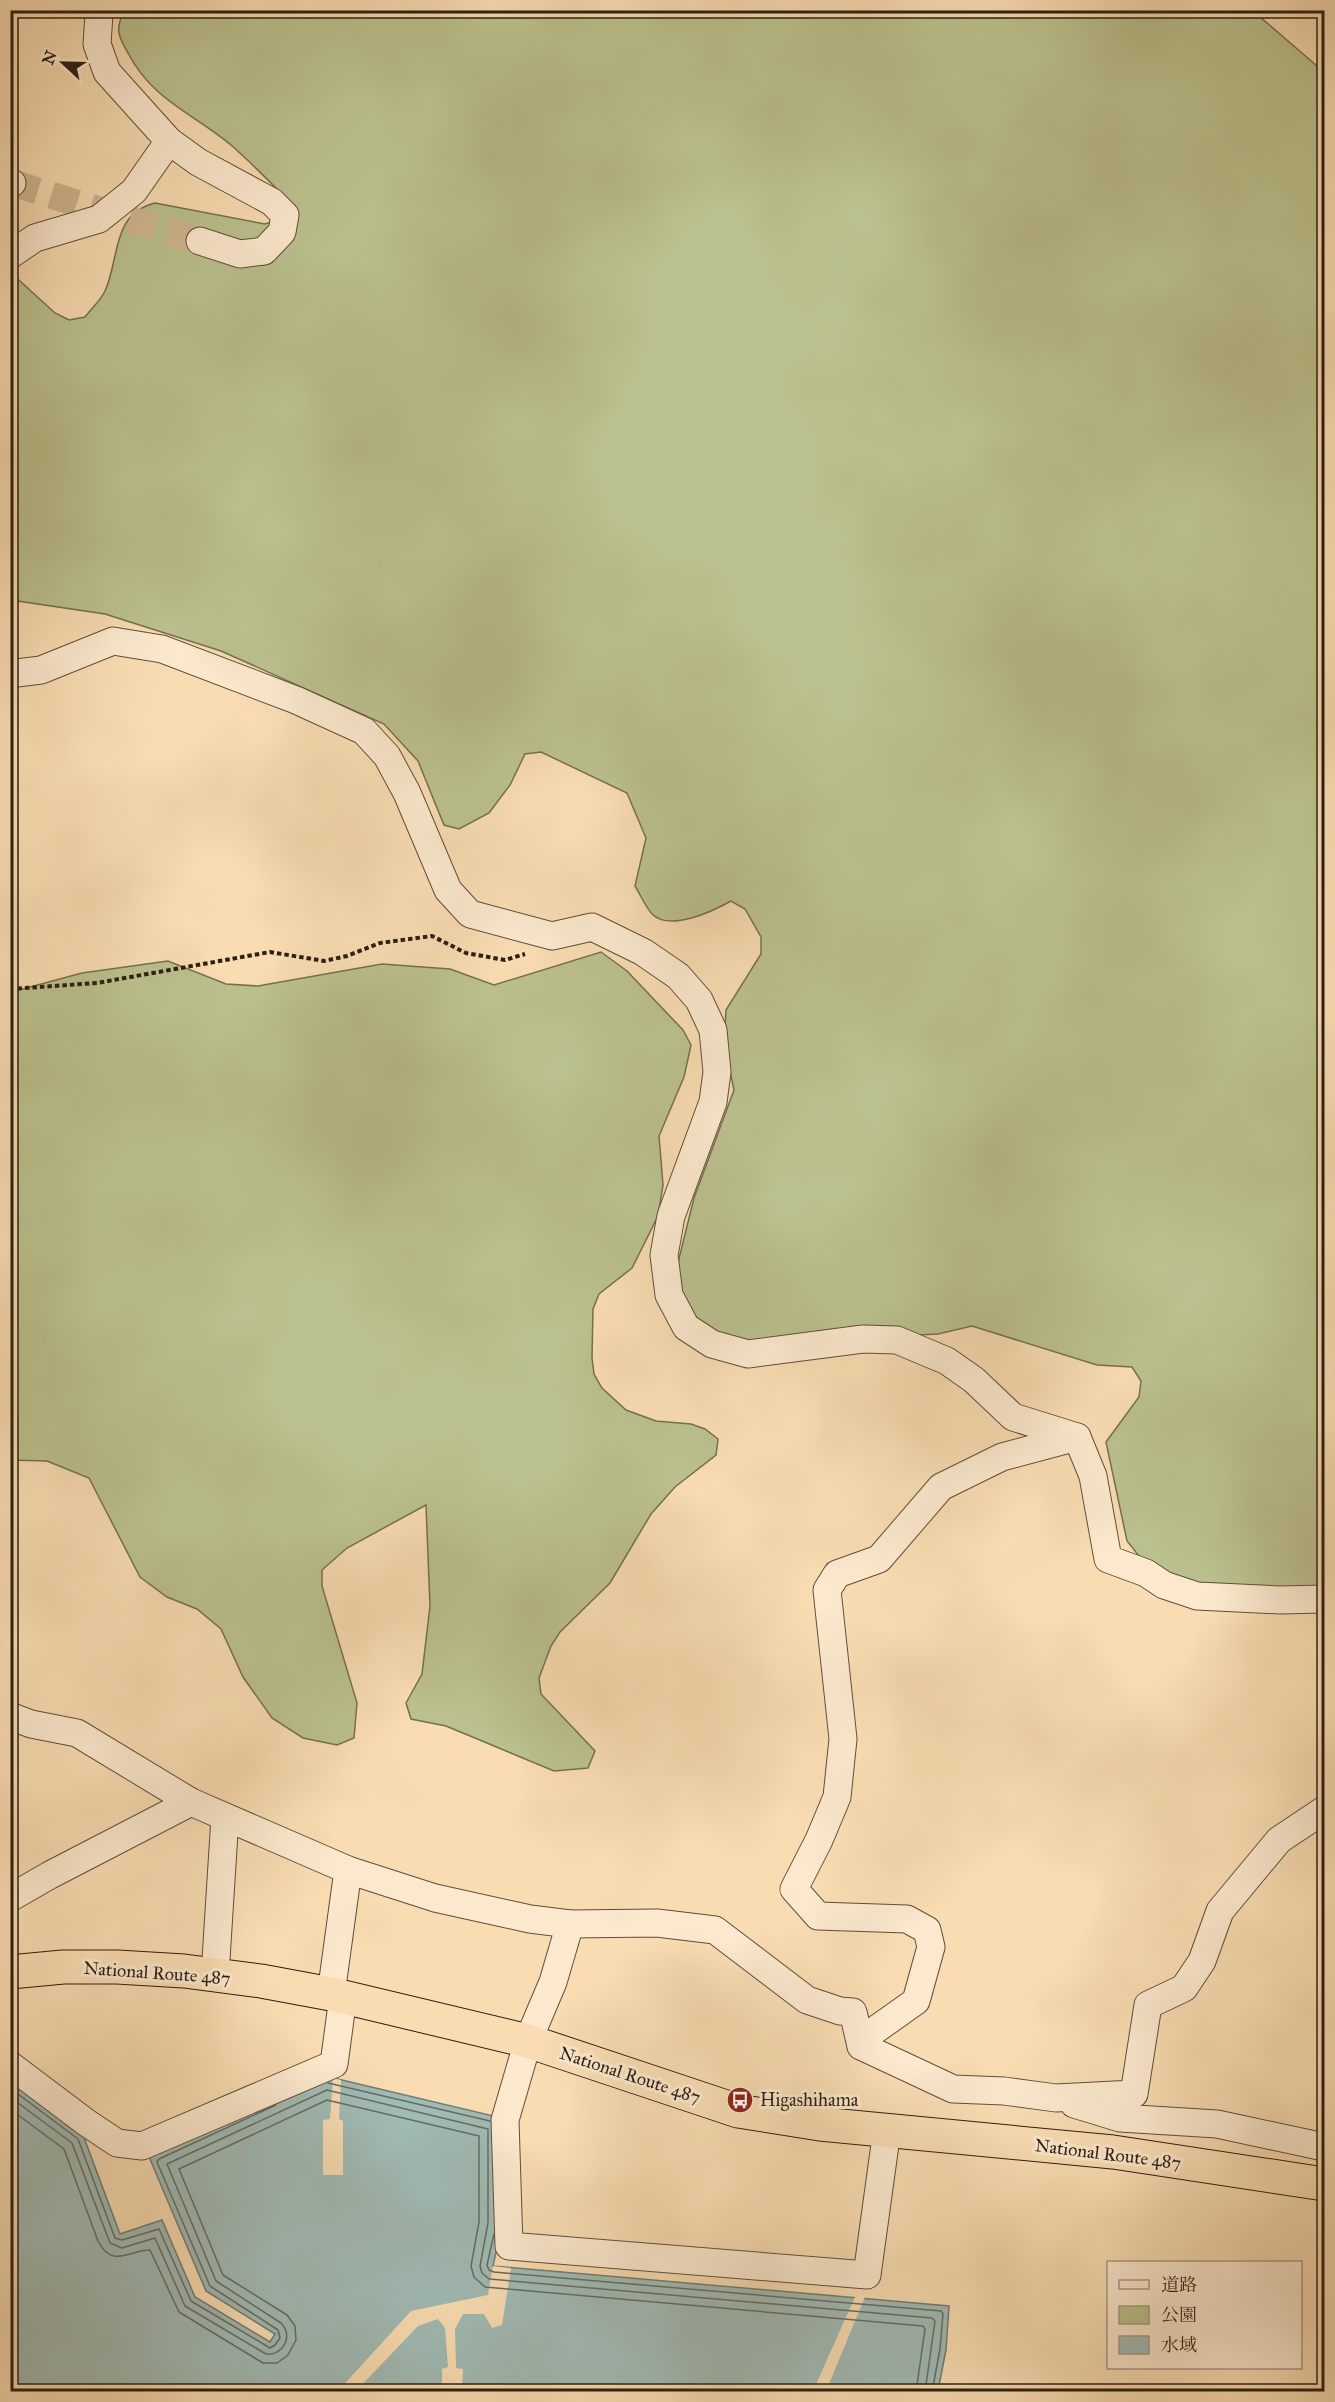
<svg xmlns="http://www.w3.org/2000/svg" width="1335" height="2402" viewBox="0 0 1335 2402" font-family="'IM FELL Great Primer','Noto Serif JP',serif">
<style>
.green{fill:#bbc18e;stroke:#747050;stroke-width:1.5}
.water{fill:#a0bab4;stroke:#727c73;stroke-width:1.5}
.pier{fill:#f9dcb2}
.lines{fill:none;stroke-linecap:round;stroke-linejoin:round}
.shore{stroke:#666c63;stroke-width:1.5}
.minor-tunnel{stroke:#d0b692;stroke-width:27;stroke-dasharray:27 14;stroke-linecap:butt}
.minor-casing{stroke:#5f4e3a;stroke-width:29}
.highway-casing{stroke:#2c1f12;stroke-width:35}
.path{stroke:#2c1f12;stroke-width:4;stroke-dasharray:4.5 3;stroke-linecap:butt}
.minor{stroke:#fbe8cd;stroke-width:27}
.highway{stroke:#f9dcb2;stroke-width:33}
.labels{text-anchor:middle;stroke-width:6;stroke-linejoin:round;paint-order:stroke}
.street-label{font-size:18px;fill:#2c1f12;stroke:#fbe8cd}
.poi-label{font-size:18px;fill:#2c1f12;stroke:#fbe8cd;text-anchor:start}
</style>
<rect width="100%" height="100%" fill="#f9dcb2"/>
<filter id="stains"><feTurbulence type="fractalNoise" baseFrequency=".00333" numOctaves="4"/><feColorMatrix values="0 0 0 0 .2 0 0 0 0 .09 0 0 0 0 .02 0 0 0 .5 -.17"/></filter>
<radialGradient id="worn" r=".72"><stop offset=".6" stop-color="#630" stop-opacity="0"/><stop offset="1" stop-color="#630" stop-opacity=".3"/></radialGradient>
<g class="green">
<path d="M124,11H1258L1259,16L1324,72V1593L1191,1589L1147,1566L1127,1541L1106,1442L1139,1397L1141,1381L1132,1367L1097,1365L972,1326L938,1334L779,1342L729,1339L714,1334L674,1304L672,1287L694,1198L734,1090L724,1042L726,1010L761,954V937L745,909L731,901C713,911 670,932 652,914C645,906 640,894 635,886L646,838L627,793L541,752L525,754L510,785L489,813L459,829L444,825L418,761L384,724L221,651L105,614L11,600L10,272L55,313L69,320L85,317C91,309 101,300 105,291C120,258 111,214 155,203L265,224L280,219L278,190C263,175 247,159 231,145C193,113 153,101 128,53C118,36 115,29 124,11Z"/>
<polygon points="601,952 627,971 683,1030 691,1045 684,1077 659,1136 663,1185 658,1216 632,1268 599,1294 593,1309 592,1358 594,1374 602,1388 626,1410 656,1421 691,1424 705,1429 718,1439 716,1455 675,1487 651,1514 610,1583 560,1632 551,1646 539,1678 541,1694 595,1751 588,1768 554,1771 446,1726 411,1719 406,1703 422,1674 430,1606 426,1505 347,1548 322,1570 322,1586 357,1703 354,1738 337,1745 303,1738 272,1718 243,1677 221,1629 197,1609 167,1597 140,1577 89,1478 47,1461 11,1460 11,992 82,973 168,961 226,984 258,986 382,964 450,969 494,985"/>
</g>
<polygon class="water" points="325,2076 502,2118 502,2225 493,2266 949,2306 946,2350 938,2391 11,2391 10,2081 83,2135 120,2234 162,2220 195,2297 270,2342 275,2334 206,2291 149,2157"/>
<g class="pier">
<polygon points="333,2078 341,2080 339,2119 343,2121 343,2175 323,2175 323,2120 330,2119"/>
<polygon points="493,2266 511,2268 502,2325 492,2328 484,2314 463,2314 455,2329 456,2368 463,2369 462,2391 442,2391 442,2369 448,2367 445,2328 438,2319 418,2326 356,2391 338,2391 411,2311 488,2295"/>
<polygon points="855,2297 865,2297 826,2391 813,2391"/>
</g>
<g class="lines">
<g class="shore">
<polyline points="328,2083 490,2121"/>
<polyline points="10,2088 78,2139 115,2238 122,2240 159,2229 191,2301 270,2348 275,2345 280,2338 278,2330 210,2286 157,2162 159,2159 276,2105"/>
<path d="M10,2097L72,2143L110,2243L122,2248L155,2238L185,2306L266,2354C283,2356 294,2336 281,2323L216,2281L167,2164L327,2090L488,2129V2223L480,2266L482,2273L489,2279L932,2318L935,2321L925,2392"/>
<path d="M10,2109L64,2149L98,2241C112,2269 129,2250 150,2250L179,2312L263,2363H277L288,2355L296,2340L295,2326L287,2315L223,2275L179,2169L327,2100L479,2136V2222L471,2266L474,2277L485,2287L923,2326L925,2329L916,2392"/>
<polyline points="494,2234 487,2265 489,2270 494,2272 941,2311 943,2314 940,2349 932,2392"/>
</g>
<polyline class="minor-tunnel" points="12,183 200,241"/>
<defs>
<g id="minor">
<polyline points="101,10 99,14 97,44 107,72 169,141 198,162 272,202 285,215 282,232 264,251 240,254 200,241"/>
<polyline points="10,183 12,183"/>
<polyline points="10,255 35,238 99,219 134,191 169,141"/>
<polyline points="10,671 17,673 41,670 113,641 162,649 296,700 364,731 387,756 407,793 448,890 470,914 552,936 592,927 643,952 678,976 699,1000 713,1030 717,1072 713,1102 671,1216 664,1255 669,1295 686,1327 712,1344 748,1354 863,1339 897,1340 947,1361 974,1380 1013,1417 1077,1437 1093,1476 1108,1559 1146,1573 1164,1585 1197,1596 1280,1600 1324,1599"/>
<polyline points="10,1716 31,1724 77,1733 191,1802 348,1870 435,1898 530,1919 570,1924 657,1923 715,1930 807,2000 840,2011 853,2012 861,2046 953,2089 1004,2091 1056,2098 1134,2094 1148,2005 1184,1988 1202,1961 1220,1911 1279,1840 1324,1810"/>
<polyline points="10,1898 50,1875 191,1802"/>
<polyline points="570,1924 553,1982 528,2041 505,2120 509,2246 867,2275 887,2130"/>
<polyline points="215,1975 225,1817"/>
<polyline points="331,1994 348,1870"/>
<polyline points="861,2046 868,2035 916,2001 931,1947 927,1930 907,1919 818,1916 794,1889 819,1840 837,1797 843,1739 827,1590 837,1574 879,1559 941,1487 1002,1457 1077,1437"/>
<polyline points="10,2065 87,2123 117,2143 142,2146 334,2064 343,1997"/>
<polyline points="1074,2104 1120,2118 1217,2124 1324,2147"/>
</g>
<polyline id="highway" points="10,1972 63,1967 117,1967 184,1971 261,1981 331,1994 528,2041 738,2111 820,2124 1113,2152 1324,2184"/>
</defs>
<use href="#minor" class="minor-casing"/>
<use href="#highway" class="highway-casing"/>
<polyline class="path" points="10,989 97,983 270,952 324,961 347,956 380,943 432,936 466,953 505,960 525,954"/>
<use href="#minor" class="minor"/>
<use href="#highway" class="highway"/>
</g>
<defs>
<symbol id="bus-disc" viewBox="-11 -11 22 22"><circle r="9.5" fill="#8f2418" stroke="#fbe8cd"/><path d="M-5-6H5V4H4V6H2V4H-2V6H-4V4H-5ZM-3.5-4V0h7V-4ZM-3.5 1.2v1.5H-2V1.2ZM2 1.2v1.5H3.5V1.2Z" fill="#fff"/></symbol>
</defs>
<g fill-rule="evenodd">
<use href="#bus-disc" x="725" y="2085" width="30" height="30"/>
</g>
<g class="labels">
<g class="street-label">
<text transform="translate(157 1973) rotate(4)" y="6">National Route 487</text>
<text transform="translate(630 2075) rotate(18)" y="6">National Route 487</text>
<text transform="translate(1108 2154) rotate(7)" y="6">National Route 487</text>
</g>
<g class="poi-label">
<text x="760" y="2106">Higashihama</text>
</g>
</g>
<rect width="1335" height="2402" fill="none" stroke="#f9dcb2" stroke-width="36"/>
<rect x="12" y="12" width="1311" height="2378" fill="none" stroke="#2c1f12" stroke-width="3"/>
<rect x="18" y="18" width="1299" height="2366" fill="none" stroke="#2c1f12" stroke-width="1.5"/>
<rect x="1107" y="2261" width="195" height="108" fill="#fbe8cd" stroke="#a89882" stroke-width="1.5"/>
<rect x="1119" y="2280" width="30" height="9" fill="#fbe8cd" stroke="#a89882" stroke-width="1.5"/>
<text x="1161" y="2291" font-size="18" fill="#2c1f12">道路</text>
<rect x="1119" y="2306" width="30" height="18" fill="#bbc18e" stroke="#a89882" stroke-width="1.5"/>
<text x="1161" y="2321" font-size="18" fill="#2c1f12">公園</text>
<rect x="1119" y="2336" width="30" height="18" fill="#a0bab4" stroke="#a89882" stroke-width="1.5"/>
<text x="1161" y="2351" font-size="18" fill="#2c1f12">水域</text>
<g transform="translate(63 63) rotate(292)" stroke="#fbe8cd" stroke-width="4.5" paint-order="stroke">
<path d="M0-4.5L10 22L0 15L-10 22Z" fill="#2c1f12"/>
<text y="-9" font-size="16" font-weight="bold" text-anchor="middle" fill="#2c1f12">N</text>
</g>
<rect width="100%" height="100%" filter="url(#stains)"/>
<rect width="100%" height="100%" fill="url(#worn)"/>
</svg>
